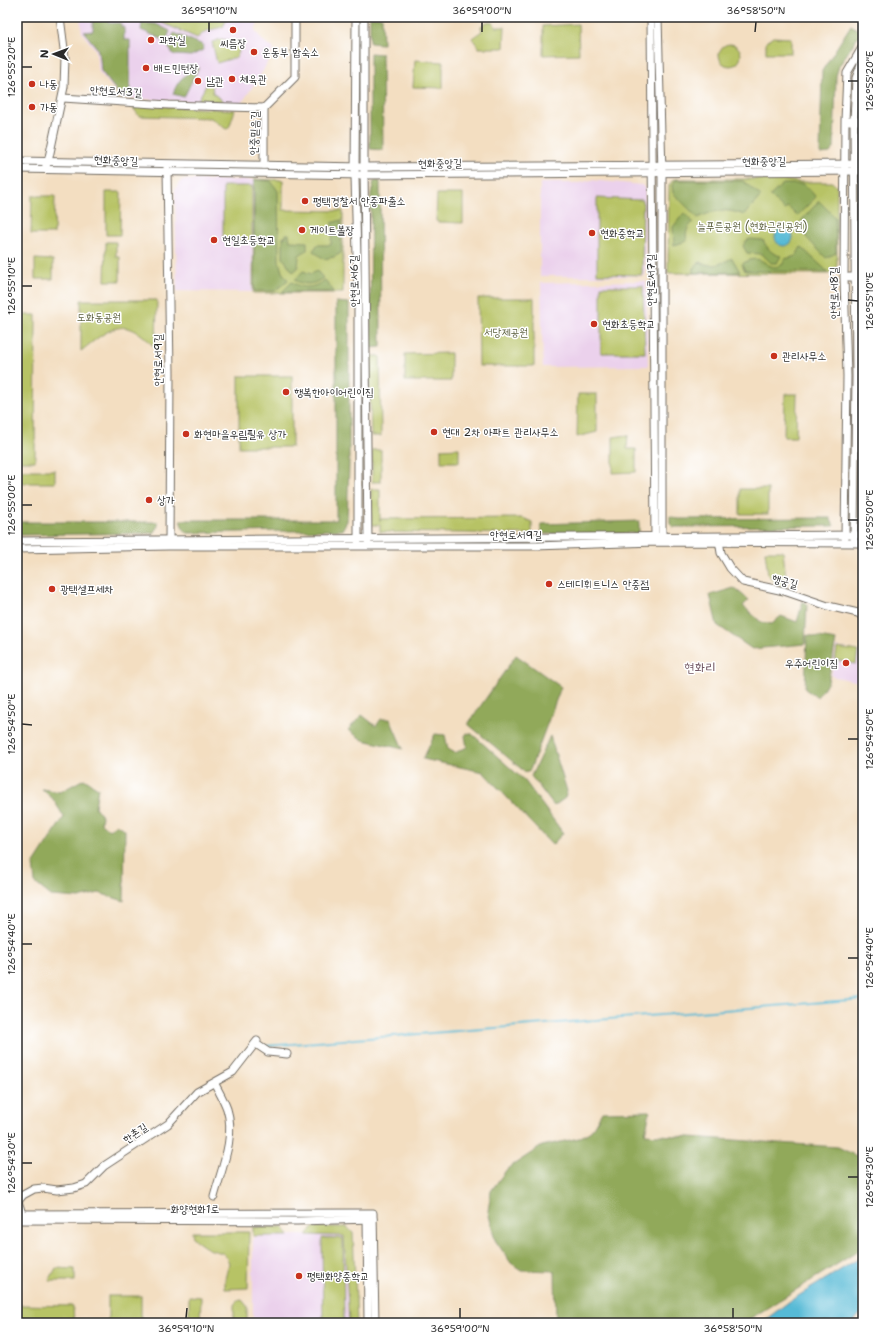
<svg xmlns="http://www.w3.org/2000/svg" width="880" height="1340" viewBox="0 0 880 1340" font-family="'Shantell Sans','Poor Story',sans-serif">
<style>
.built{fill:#ebd1ec}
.green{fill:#b7c365;stroke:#717748}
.forest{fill:#91a95a;stroke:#5e6a42}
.water{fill:#57bad6;stroke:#417280}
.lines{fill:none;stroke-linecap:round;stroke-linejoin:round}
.stream{stroke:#57bad6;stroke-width:2}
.minor-casing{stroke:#716a60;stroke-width:9}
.minor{stroke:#fff;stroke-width:7}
.ticks{fill:none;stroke:#2b2b2b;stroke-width:1.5}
.poi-dot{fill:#c8321e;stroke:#fff;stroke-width:1.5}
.labels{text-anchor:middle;stroke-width:3;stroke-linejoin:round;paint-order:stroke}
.poi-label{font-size:11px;fill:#2b2b2b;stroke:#fff;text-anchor:start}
.street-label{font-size:11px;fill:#2b2b2b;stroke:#fff}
.park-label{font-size:11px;fill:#5c603f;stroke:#fff}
.quarter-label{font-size:13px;fill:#715763;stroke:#fff}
.neatline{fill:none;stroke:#2b2b2b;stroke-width:1.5}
.ticks-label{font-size:10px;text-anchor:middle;fill:#2b2b2b}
</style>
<rect width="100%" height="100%" fill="#fff"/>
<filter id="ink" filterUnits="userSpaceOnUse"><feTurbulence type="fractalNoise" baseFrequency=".025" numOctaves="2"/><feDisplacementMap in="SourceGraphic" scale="8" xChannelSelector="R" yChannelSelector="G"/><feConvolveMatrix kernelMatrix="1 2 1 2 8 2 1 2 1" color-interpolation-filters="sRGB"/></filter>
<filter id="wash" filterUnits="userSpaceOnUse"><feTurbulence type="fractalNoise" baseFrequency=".012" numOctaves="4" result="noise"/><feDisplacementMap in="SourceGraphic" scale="16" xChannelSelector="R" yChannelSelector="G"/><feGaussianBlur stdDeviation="0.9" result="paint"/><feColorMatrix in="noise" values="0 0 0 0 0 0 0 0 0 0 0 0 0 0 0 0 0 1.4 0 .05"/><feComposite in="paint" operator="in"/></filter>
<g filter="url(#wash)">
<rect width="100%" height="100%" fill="#f3dec1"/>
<g class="built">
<polygon points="80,17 260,17 255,30 262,40 274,49 263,71 241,104 121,98 99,72 95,49 82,33"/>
<polygon points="182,180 253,180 252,292 177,291 175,189"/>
<polygon points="591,180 642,185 645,189 645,276 540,276 540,183 580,183"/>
<polygon points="646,281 648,366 543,367 541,283"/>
<polygon points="863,390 863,519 861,477"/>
<polygon points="836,647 860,651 859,682 831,676"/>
<polygon points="297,1235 344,1236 348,1323 253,1323 253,1237"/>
</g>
<g class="green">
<polygon points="160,17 228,17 223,27 206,31 197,38 160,22"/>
<polygon points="486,22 493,23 496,27 505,27 504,48 479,48 472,38 482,31 481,27"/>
<polygon points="578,24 579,54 543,55 543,26"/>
<polygon points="773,37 791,38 791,53 766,53 766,42"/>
<polygon points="221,39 242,42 237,57 217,63 212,42"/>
<circle cx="730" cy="55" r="11"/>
<polygon points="415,60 443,62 443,88 413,87"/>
<polygon points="211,76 213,93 224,102 198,100"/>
<polygon points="134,105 235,110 229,128 226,129 211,118 139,116 134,109"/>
<polygon points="254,179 283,180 283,210 343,211 343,293 253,293"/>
<polygon points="674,179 780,179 799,182 832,182 837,187 837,266 829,274 668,273 669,185"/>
<rect x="223" y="186" width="29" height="55"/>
<polygon points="106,192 121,192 120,235 106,235"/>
<polygon points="437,194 463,194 463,223 438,222 436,221"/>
<polygon points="32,196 55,196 54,234 31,234"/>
<polygon points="597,198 643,200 642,275 597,274"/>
<polygon points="106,242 116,242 116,257 120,257 120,281 105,281"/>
<polygon points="35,259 53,260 53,279 35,279"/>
<polygon points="601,286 643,286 645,353 601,353"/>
<polygon points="478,298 534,298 534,366 479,366"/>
<path d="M81,300H157L156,349C126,314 111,327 81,351Z"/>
<polygon points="17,315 36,315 35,461 17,461"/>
<polygon points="451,353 451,381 405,381 405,354"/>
<polygon points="369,356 380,356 381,436 371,436"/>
<rect x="239" y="376" width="53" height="71"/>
<polygon points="578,394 597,394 597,432 577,437"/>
<polygon points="785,394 797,394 796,437 784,437"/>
<polygon points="628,435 627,449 636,449 636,472 613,473 613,437"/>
<polygon points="459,448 459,462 441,462 441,449"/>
<rect x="372" y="450" width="9" height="32"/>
<polygon points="22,470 55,470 55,483 21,483"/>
<polygon points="371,489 380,489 380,522 380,519 523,518 532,522 532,534 380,532 380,525 371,525"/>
<rect x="740" y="489" width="28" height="25"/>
<polygon points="765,551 783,551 787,587 782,588 768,575"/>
<polygon points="837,648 858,651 856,664 835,660"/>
<polygon points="253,1227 283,1227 289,1236 253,1236"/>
<polygon points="314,1227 347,1227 353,1233 357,1323 349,1323 344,1236 307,1235"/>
<path d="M192,1232H249L248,1288L225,1289V1279L229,1263C223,1249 221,1254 209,1249C204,1247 198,1242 193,1238Z"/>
<polygon points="322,1238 343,1238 344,1323 323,1323"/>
<polygon points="56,1268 75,1269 75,1281 49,1281"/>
<rect x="108" y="1296" width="33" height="27"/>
<polygon points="189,1296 201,1297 200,1323 189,1323"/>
<polygon points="242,1300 247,1306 247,1323 234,1323 234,1305 237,1301"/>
<polygon points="17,1305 73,1306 74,1323 17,1323"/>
</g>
<g class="forest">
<polygon points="93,17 108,17 108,23 121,23 121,27 124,27 124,40 130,40 130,97 121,97 101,71 100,58 97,48 84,32 93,31"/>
<polygon points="370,17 382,17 383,44 370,43"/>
<polygon points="142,23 156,24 170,31 166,41 141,30"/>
<polygon points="851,25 861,32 839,66 836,76 834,148 830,153 820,154 822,71"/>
<polygon points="174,33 203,45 203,50 191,56 174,55 168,47"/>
<polygon points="370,53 382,54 383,150 370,149"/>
<path d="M199,67L184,97L173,94C178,79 185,74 199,67Z"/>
<polygon points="254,180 271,181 278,191 279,261 282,272 288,280 275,291 254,291"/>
<path d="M676,180L743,181L761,196L744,215C726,208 714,210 698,218L673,193L672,185Z"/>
<polygon points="374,181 380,181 381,347 370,348 371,194"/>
<polygon points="783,184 804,184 816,197 797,216 788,207 784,210 770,196"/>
<polygon points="819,201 835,217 836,253 826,258 806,237 805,228 801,221"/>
<path d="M684,213L693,222C687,228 685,233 687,241L674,245L673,227Z"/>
<polygon points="341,220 341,253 334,257 324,259 313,251 317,245 331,245 332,223"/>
<polygon points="286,234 289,234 290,241 307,242 307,250 299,255 298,268 293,272 283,258 283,237 286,237"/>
<path d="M750,239L763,240C767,248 771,254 781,256L777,263H771L762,254L747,253L743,246L746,241Z"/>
<path d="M801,247L828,272L745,271L742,264C765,249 766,275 783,264L785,259L796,256Z"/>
<path d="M732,258L740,272L693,273V268L700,262C713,268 720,264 732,258Z"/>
<path d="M303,271L311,274L317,271L323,278C314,285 305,286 295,280Z"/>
<path d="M325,280L332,289L333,292H282L292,282C304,290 314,288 325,280Z"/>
<polygon points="336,302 349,303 349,466 347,521 342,530 188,533 183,529 180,520 336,520"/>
<polygon points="670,516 678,519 830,518 834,526 673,527 670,524"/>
<polygon points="639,521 639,533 541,534 541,524"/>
<polygon points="17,522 158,522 158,526 153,533 17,535"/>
<polygon points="734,588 749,600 743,606 761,622 772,624 781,616 797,622 803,601 807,604 805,644 752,649 717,625 710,595"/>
<polygon points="807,635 836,640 828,682 817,697 805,689"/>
<polygon points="516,655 561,687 530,770 525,772 468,724"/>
<polygon points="362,715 376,726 381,719 390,719 403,749 363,740 348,730"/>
<polygon points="467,733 472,734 525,781 563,833 552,845 483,772 423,759 435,734 445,735 448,749 455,753 467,747 465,736"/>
<polygon points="550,736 567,791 565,798 554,806 531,776"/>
<polygon points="84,779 98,788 95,807 102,816 101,823 109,830 116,824 125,830 124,901 99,893 79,898 51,896 35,883 33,865 64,817 53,799 42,789 60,792"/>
<polygon points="650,1111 645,1134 838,1147 863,1159 863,1248 743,1323 556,1323 555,1271 521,1270 511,1263 495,1240 488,1211 491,1191 507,1169 542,1146 579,1138 591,1131 602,1112"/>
</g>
<g class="water">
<circle cx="784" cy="237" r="9"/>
<polygon points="863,1256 863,1311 852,1323 761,1323 790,1301"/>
</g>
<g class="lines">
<polyline class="stream" points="266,1046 863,999"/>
</g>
</g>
<g filter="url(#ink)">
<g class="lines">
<defs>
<g id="minor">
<polyline points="356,17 355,177 358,296 358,541"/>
<polyline points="364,17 364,167 368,541"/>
<polyline points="651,17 655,539"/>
<polyline points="658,17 662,174 662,539"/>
<polyline points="63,98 169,105 264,108"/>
<polyline points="849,121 863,121"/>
<polyline points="17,161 364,167 863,164"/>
<polyline points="46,165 48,162 64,87 65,57 60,17"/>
<polyline points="264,165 264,108 295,77 295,17"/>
<polyline points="167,168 170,373 169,544"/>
<polyline points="17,169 364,175 863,171"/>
<polyline points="849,277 863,277"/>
<polyline points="845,538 847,376 844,277 845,121 847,73 863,46"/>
<polyline points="854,538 856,377 854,121 856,78 863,60"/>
<polyline points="719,540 721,553 730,568 743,582 784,591 828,606 858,613 863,617"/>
<polyline points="17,541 863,535"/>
<polyline points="17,549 168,546 535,546 655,542 863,543"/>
<polyline points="256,1044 268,1052 287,1054"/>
<path d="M214,1197C221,1170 236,1137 227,1109C224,1100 219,1092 215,1084"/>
<polyline points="17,1214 373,1213 375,1323"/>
<polyline points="22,1214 18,1201 23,1195 34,1189 43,1188 57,1190 74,1188 86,1184 104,1166 168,1124 197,1092 233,1072 257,1041"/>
<polyline points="367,1215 368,1323"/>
<polyline points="17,1220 297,1221 373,1219"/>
</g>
</defs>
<use href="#minor" class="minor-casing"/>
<use href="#minor" class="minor"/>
</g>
</g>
<path class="ticks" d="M209,32V22M482,32V22M755,32L756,22M22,67H32M848,81H858M22,286H32M848,300L858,301M22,505H32M848,520H858M22,724L32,725M848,739H858M22,944H32M848,958H858M22,1163H32M848,1177H858M186,1318L187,1308M460,1318V1308M733,1318V1308"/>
<g class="poi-dot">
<circle cx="233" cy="30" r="4"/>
<circle cx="151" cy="40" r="4"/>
<circle cx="254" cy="52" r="4"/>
<circle cx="146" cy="68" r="4"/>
<circle cx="232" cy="79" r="4"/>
<circle cx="198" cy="81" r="4"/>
<circle cx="32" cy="84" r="4"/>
<circle cx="32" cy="107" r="4"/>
<circle cx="305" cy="201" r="4"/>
<circle cx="302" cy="230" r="4"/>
<circle cx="592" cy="233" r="4"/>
<circle cx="214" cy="240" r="4"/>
<circle cx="594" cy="324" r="4"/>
<circle cx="774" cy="356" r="4"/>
<circle cx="286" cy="392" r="4"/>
<circle cx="434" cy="432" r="4"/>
<circle cx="186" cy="434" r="4"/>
<circle cx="149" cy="500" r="4"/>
<circle cx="549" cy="584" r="4"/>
<circle cx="52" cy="589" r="4"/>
<circle cx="846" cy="663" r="4"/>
<circle cx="299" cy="1276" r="4"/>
</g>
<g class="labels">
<g class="poi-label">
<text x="159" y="44">과학실</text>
<text x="233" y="47" text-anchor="middle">씨름장</text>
<text x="262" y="56">운동부 합숙소</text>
<text x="154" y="72">배드민턴장</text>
<text x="240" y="83">체육관</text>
<text x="206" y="85">남관</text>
<text x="40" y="88">나동</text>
<text x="40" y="111">가동</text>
<text x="313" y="205">평택경찰서 안중파출소</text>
<text x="310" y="234">게이트볼장</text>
<text x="600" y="237">현화중학교</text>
<text x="222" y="244">현일초등학교</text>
<text x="602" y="328">현화초등학교</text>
<text x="782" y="360">관리사무소</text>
<text x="294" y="396">행복한아이어린이집</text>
<text x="442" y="436">현대 2차 아파트 관리사무소</text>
<text x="194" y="438">화현마을우림필유 상가</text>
<text x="157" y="504">상가</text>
<text x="557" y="588">스테디휘트니스 안중점</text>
<text x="60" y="593">광택셀프세차</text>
<text x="838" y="667" text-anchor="end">우주어린이집</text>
<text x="307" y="1280">평택화양중학교</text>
</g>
<g class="street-label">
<text transform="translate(116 91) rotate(3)" y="4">안현로서3길</text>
<text transform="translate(254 133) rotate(-88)" y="4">안중믿음길</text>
<text transform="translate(116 160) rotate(2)" y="4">현화중앙길</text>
<text transform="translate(764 161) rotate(-1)" y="4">현화중앙길</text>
<text transform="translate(440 163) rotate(-1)" y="4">현화중앙길</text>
<text transform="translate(651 280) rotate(-90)" y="4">안현로서7길</text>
<text transform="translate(354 281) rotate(-91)" y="4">안현로서6길</text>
<text transform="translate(834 293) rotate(-91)" y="4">안현로서8길</text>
<text transform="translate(158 360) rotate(-90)" y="4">안현로서9길</text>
<text x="516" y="539">안현로서9길</text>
<text transform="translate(785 581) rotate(15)" y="4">행궁길</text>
<text transform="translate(135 1133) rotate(-34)" y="4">한촌길</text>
<text x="195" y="1213">화양현화1로</text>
</g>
<g class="park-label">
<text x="752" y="230">늘푸른공원 (현화근린공원)</text>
<text x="99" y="321">도화동공원</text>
<text x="506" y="336">서당제공원</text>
</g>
<g class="quarter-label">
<text x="700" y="672">현화리</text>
</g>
</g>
<rect width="880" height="1340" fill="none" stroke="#fff" stroke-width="44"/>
<g transform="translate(54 54) rotate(271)" stroke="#ffffff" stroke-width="3" paint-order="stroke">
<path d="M0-3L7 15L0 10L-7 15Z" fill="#2b2b2b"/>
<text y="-6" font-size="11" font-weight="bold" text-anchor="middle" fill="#2b2b2b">N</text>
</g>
<rect x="22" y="22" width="836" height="1296" class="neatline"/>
<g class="ticks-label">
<text x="209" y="14">36°59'10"N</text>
<text x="482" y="14">36°59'00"N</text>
<text x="756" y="14">36°58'50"N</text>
<text transform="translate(11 67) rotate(-90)" y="4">126°55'20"E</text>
<text transform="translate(869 81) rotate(-90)" y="4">126°55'20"E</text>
<text transform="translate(11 286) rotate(-90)" y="4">126°55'10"E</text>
<text transform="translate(869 301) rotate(-90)" y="4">126°55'10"E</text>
<text transform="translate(11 505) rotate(-90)" y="4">126°55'00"E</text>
<text transform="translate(869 520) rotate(-90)" y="4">126°55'00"E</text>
<text transform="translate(11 724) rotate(-90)" y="4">126°54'50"E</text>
<text transform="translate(869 739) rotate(-90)" y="4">126°54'50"E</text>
<text transform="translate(11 944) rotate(-90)" y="4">126°54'40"E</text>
<text transform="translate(869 958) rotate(-90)" y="4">126°54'40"E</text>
<text transform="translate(11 1163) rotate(-90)" y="4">126°54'30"E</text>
<text transform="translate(869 1177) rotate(-90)" y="4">126°54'30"E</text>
<text x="186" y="1332">36°59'10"N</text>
<text x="460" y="1332">36°59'00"N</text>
<text x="733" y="1332">36°58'50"N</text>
</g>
</svg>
